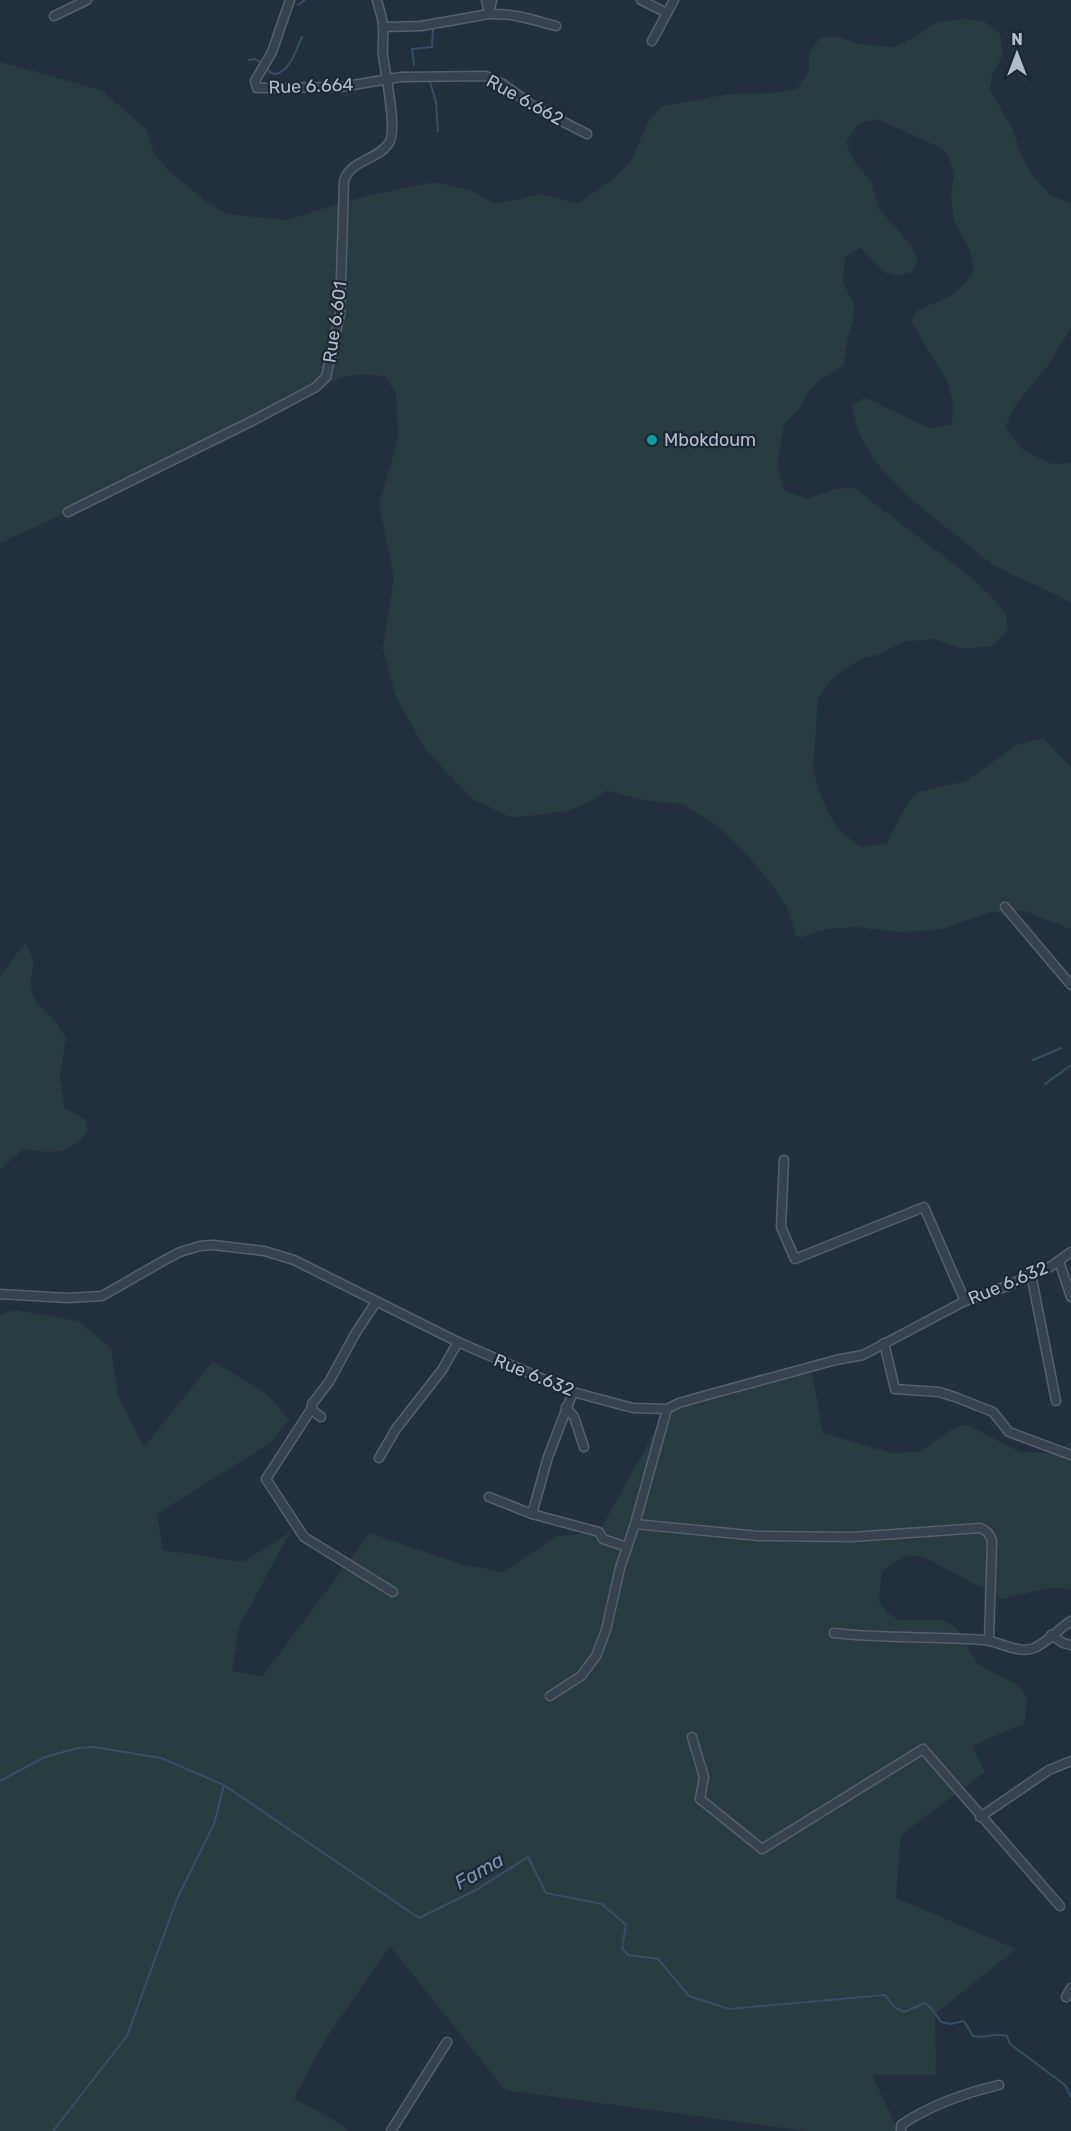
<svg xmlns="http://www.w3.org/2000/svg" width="1071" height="2131" viewBox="0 0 1071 2131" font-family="Rubik,sans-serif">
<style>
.green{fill:#263c3f}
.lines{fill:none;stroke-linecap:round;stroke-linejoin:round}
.stream{stroke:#394c67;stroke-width:2}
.minor-casing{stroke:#565f6c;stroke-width:11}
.minor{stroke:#38414e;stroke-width:8}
.culture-dot{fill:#0f9aa8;stroke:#1d2633;stroke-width:2}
.labels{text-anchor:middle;stroke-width:4.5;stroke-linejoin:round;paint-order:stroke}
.street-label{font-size:18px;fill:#b4bcc9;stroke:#1d2633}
.poi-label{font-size:18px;fill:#b4bcc9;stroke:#1d2633;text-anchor:start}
.water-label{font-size:20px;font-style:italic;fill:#7c92b1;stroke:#1d2633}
</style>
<rect width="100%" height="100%" fill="#242f3e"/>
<g class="green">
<path d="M963,19L984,21L1000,34L1003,55L992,75L990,90L1013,130L1020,153L1031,173L1051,196L1071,203V328L1049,364L1016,404L1005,427L1024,451L1053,464L1071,463V603C1047,589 1021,580 997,567C984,560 973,548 961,539C917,504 858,464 852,404L866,398L931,429L952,424L953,404L947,379L933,359L911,321L917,310C946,299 955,297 974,271L969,248L954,222L951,195L954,174L947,153L934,145L877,119L858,124L846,143L854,161L871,181L879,209L909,243L918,258L912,272L897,276L882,271L861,248L845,257L843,283L854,303L853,322L847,341L844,365L818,382L808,392L799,409L784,425L777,465L784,490L808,499L831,490L853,487L972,578L995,600L1006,615L1008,631L992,646L964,649L934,639L902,642L881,654L859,660L834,677L818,698L813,770L821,796L836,827L860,847L887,843L908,802L918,792L966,781L1018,744L1044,738L1071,768V929L1024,911L991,912L939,930L897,932L857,927L828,929L797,938L787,907L769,881L747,855L717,826L683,804L647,801L607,791L589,802L568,811L512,818L472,799L425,749L396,697L383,648L394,577L379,505L398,438L396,394L387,377C357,371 343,377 316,387L68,512L0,543V62L101,90L146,129L154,153L169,171L204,200L226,214L285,220L367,196L434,182L473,191L494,204L542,194L578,204L610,181L630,163L649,120L663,106L730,94L771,93L797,89L809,70V52L821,37H838L860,44L895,47L911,39L937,22Z"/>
<path d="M26,942L34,964L30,983L33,996L37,1003L54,1019L66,1038L60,1076L64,1107L85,1119L88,1131C68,1156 52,1153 24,1149L6,1163L0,1171V976Z"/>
<polygon points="14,1310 78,1321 111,1348 118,1395 144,1447 213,1361 266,1393 289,1420 272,1442 157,1514 163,1550 244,1562 290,1532 239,1627 232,1671 262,1677 370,1533 461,1564 503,1572 557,1536 599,1532 667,1409 811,1368 823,1433 891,1453 919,1452 955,1427 968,1425 1021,1452 1053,1453 1071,1442 1071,1589 1047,1588 1003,1599 922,1556 908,1555 882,1571 879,1601 887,1613 900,1620 944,1620 956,1628 979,1665 1018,1685 1027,1697 1025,1723 972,1746 985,1772 901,1835 896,1898 1016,1949 935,2014 936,2075 872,2075 898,2131 806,2131 505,2090 390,1946 327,2037 294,2098 348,2128 346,2131 0,2131 0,1315"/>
</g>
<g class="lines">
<g class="stream">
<polyline points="298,5 305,0"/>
<polyline points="249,60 255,59 262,63"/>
<polyline points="414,65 412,49 432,47 433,28"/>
<path d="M266,67L271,73L276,74C291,70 296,50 302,37"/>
<polyline points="429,79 436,102 438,131"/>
<polyline points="1033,1060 1061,1048"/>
<polyline points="1045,1084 1071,1065"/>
<path d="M0,1781L45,1757L78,1748L94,1747L161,1758L224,1785L419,1918L476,1890L528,1857L546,1893L602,1904L626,1925L622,1948L628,1955L658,1959L689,1996L729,2009L885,1995L894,2007L904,2012L925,2003L932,2009L941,2022L951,2024L964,2021L973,2036C987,2039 992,2032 1007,2036L1010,2044L1065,2085L1071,2097"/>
<polyline points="53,2131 127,2036 177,1899 214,1824 224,1785"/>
</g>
<defs>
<g id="minor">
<polyline points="290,0 272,52 255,81 257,88 341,87 401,77 486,76 503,84 536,108 587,134"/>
<path d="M486,0L489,14C513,13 533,20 556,26"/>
<polyline points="641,0 667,13"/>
<polyline points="54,16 87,0"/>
<polyline points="383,27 421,26 489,14 492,0"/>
<polyline points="652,41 674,0"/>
<path d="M68,512L256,419L316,387L326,377L340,314L344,181C350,160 378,160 389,143C398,130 385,73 383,55C382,46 384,37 383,27C383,18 379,9 377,0"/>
<polyline points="1005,907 1071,985"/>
<polyline points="784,1160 781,1227 795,1259 924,1207 965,1301"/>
<polyline points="1059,1261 1071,1297"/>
<polyline points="1031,1274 1056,1401"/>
<polyline points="0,1294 67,1298 102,1296 163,1261 180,1252 200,1246 213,1245 264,1251 294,1260 458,1342 573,1392 633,1408 667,1409 679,1403 707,1395 836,1360 863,1355 965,1301 1010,1285 1031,1274 1047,1269 1071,1252"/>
<polyline points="884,1343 895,1389 939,1392 955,1397 993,1412 1009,1432 1071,1455"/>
<polyline points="566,1407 574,1417 584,1447"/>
<polyline points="312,1408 266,1479 304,1537 393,1592"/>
<polyline points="321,1417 313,1411 312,1404 329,1382 355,1334 376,1302"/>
<polyline points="379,1458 396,1429 442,1370 458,1342"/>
<polyline points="489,1497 532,1514 599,1532 603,1539 627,1547"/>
<polyline points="532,1514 548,1457 573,1392"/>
<path d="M635,1524L759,1536L852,1537L980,1528C987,1531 989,1533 992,1541L989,1641"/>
<path d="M834,1633C884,1639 935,1636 985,1640C1000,1642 1019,1654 1034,1648C1045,1644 1060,1628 1071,1621"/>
<polyline points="1051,1635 1063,1643 1071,1645"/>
<polyline points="550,1696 581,1676 596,1656 606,1630 620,1568 635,1524 667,1409"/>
<polyline points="692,1737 704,1777 700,1799 762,1849 923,1749 1060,1906"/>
<polyline points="980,1817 1049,1770 1071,1761"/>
<polyline points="1066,1997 1071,1988"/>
<polyline points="391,2131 447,2042"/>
<path d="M901,2131V2125C929,2106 965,2093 999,2085"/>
</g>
</defs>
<use href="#minor" class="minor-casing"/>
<use href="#minor" class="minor"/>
</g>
<circle class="culture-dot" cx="652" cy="440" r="6"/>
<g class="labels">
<g class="street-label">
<text transform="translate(311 86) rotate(-2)" y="6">Rue 6.664</text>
<text transform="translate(525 100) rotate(29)" y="6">Rue 6.662</text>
<text transform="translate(335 322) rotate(-82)" y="6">Rue 6.601</text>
<text transform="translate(1008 1283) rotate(-23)" y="6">Rue 6.632</text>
<text transform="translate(534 1375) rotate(22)" y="6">Rue 6.632</text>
</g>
<g class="poi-label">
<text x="664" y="446">Mbokdoum</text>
</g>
<g class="water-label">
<text transform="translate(479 1871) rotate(-30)" y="7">Fama</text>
</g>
</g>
<g transform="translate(1017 54)" stroke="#1d2633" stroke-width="4.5" paint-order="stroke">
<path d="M0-4.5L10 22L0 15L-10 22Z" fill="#b4bcc9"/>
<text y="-9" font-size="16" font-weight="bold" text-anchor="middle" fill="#b4bcc9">N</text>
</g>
</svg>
